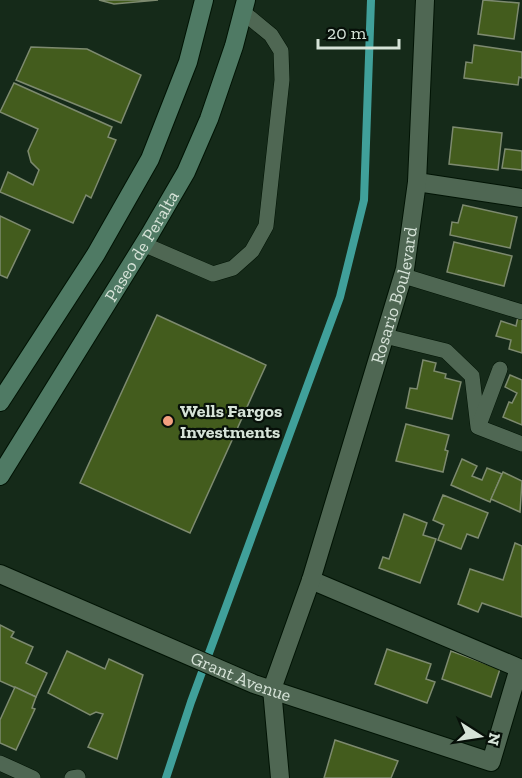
<svg xmlns="http://www.w3.org/2000/svg" width="522" height="778" viewBox="0 0 522 778" font-family="'Zilla Slab',serif">
<style>
.lines{fill:none;stroke-linecap:round;stroke-linejoin:round}
.stream{stroke:#40a09a;stroke-width:8}
.building{fill:#435c1d;stroke:#7d8a6f;stroke-width:1.5}
.service-casing{stroke:#011304;stroke-width:16}
.minor-casing{stroke:#011304;stroke-width:20}
.secondary-casing{stroke:#011304;stroke-width:20}
.service{stroke:#4f6753;stroke-width:15}
.minor{stroke:#4f6753;stroke-width:18}
.secondary{stroke:#4f7a64;stroke-width:18}
.poi-dot{fill:#f2a07f;stroke:#071009;stroke-width:2}
.labels{text-anchor:middle;stroke-width:4.5;stroke-linejoin:round;paint-order:stroke}
.street-label{font-size:18px;fill:#d6e3d8;stroke:#071009}
.poi-label{font-size:18px;font-weight:bold;fill:#d6e3d8;stroke:#071009;text-anchor:start}
</style>
<rect width="100%" height="100%" fill="#152a19"/>
<g class="lines">
<polyline class="stream" points="166,778 191,702 340,297 364,200 371,0"/>
</g>
<g class="building">
<polygon points="99,0 158,0 114,4"/>
<polygon points="483,0 519,3 514,39 478,34"/>
<polygon points="474,45 522,52 522,78 519,77 518,85 464,78 466,62 472,63"/>
<polygon points="31,47 87,49 141,75 121,123 16,80"/>
<polygon points="14,83 112,127 108,137 116,140 91,198 86,195 73,223 0,192 8,172 33,185 39,170 31,162 28,151 38,129 0,112"/>
<polygon points="453,127 502,133 498,170 449,164"/>
<polygon points="505,149 522,151 522,170 502,168"/>
<polygon points="463,205 517,217 510,248 450,235 452,222 458,223"/>
<polygon points="0,216 30,230 7,278 0,275"/>
<polygon points="454,242 512,256 504,286 447,272"/>
<polygon points="157,315 266,365 190,533 80,483"/>
<polygon points="518,317 522,318 522,353 509,349 511,340 496,336 501,321 516,326"/>
<polygon points="423,360 436,363 434,371 446,374 445,378 461,382 452,419 406,408 410,388 417,389"/>
<polygon points="510,375 522,380 522,425 503,417 509,402 512,403 517,393 505,387"/>
<polygon points="406,424 449,435 445,450 448,451 443,472 396,461"/>
<polygon points="462,459 477,466 472,476 482,480 487,468 502,474 490,502 451,485"/>
<polygon points="503,472 522,481 520,512 491,499"/>
<polygon points="443,495 488,513 478,538 467,534 461,549 438,540 444,525 433,520"/>
<polygon points="404,514 427,523 423,535 436,539 420,583 379,568 383,557 389,559"/>
<polygon points="515,543 522,546 522,617 482,603 478,612 458,604 470,569 503,580"/>
<polygon points="0,625 14,632 11,637 33,647 26,663 47,673 36,697 0,681"/>
<polygon points="387,649 431,664 426,679 435,682 427,703 375,684"/>
<polygon points="67,651 105,669 109,659 143,675 117,759 88,747 103,714 96,712 90,715 48,693"/>
<polygon points="451,651 500,669 491,697 442,679"/>
<polygon points="15,687 36,697 32,708 35,709 16,750 0,743 0,720"/>
<polygon points="335,740 398,761 391,778 324,778"/>
</g>
<g class="lines">
<defs>
<g id="service">
<polyline points="143,244 213,274 233,268 252,251 266,226 282,80 281,51 271,35 243,12"/>
<polyline points="404,276 522,312"/>
<polyline points="385,336 446,351 472,376 478,427 522,444"/>
<polyline points="479,425 500,369"/>
<polyline points="0,763 33,778"/>
<polyline points="72,778 78,777"/>
</g>
<g id="minor">
<polyline points="417,182 522,198"/>
<path id="s1" d="M0,574L254,684L491,762L519,668L311,580"/>
<path id="s2" d="M280,778L272,689L311,580L405,269L417,182L425,0"/>
</g>
<g id="secondary">
<polyline points="0,402 96,254 150,159 188,62 204,0"/>
<path id="s3" d="M0,476L150,234L186,172L209,119L234,46L246,0"/>
</g>
</defs>
<use href="#service" class="service-casing"/>
<use href="#minor" class="minor-casing"/>
<use href="#secondary" class="secondary-casing"/>
<use href="#service" class="service"/>
<use href="#minor" class="minor"/>
<use href="#secondary" class="secondary"/>
</g>
<circle class="poi-dot" cx="168" cy="421" r="6"/>
<g class="labels">
<g class="street-label">
<text dy="6" stroke="none"><textPath href="#s3" startOffset="270">Paseo de Peralta</textPath></text>
<text dy="6" stroke="none"><textPath href="#s2" startOffset="502">Rosario Boulevard</textPath></text>
<text dy="6" stroke="none"><textPath href="#s1" startOffset="262">Grant Avenue</textPath></text>
</g>
<g class="poi-label">
<text x="180" y="417">Wells Fargos<tspan x="180" dy="21">Investments</tspan></text>
</g>
</g>
<g transform="translate(480 736) rotate(102)" stroke="#071009" stroke-width="4.5" paint-order="stroke">
<path d="M0-4.5L10 22L0 15L-10 22Z" fill="#d6e3d8"/>
<text y="-9" font-size="16" font-weight="bold" text-anchor="middle" fill="#d6e3d8">N</text>
</g>
<path d="M318 39v9h81v-9" fill="none" stroke="#d6e3d8" stroke-width="3"/>
<text x="327" y="39" font-size="18" fill="#d6e3d8" stroke="#071009" stroke-width="4.5" paint-order="stroke">20 m</text>
</svg>
